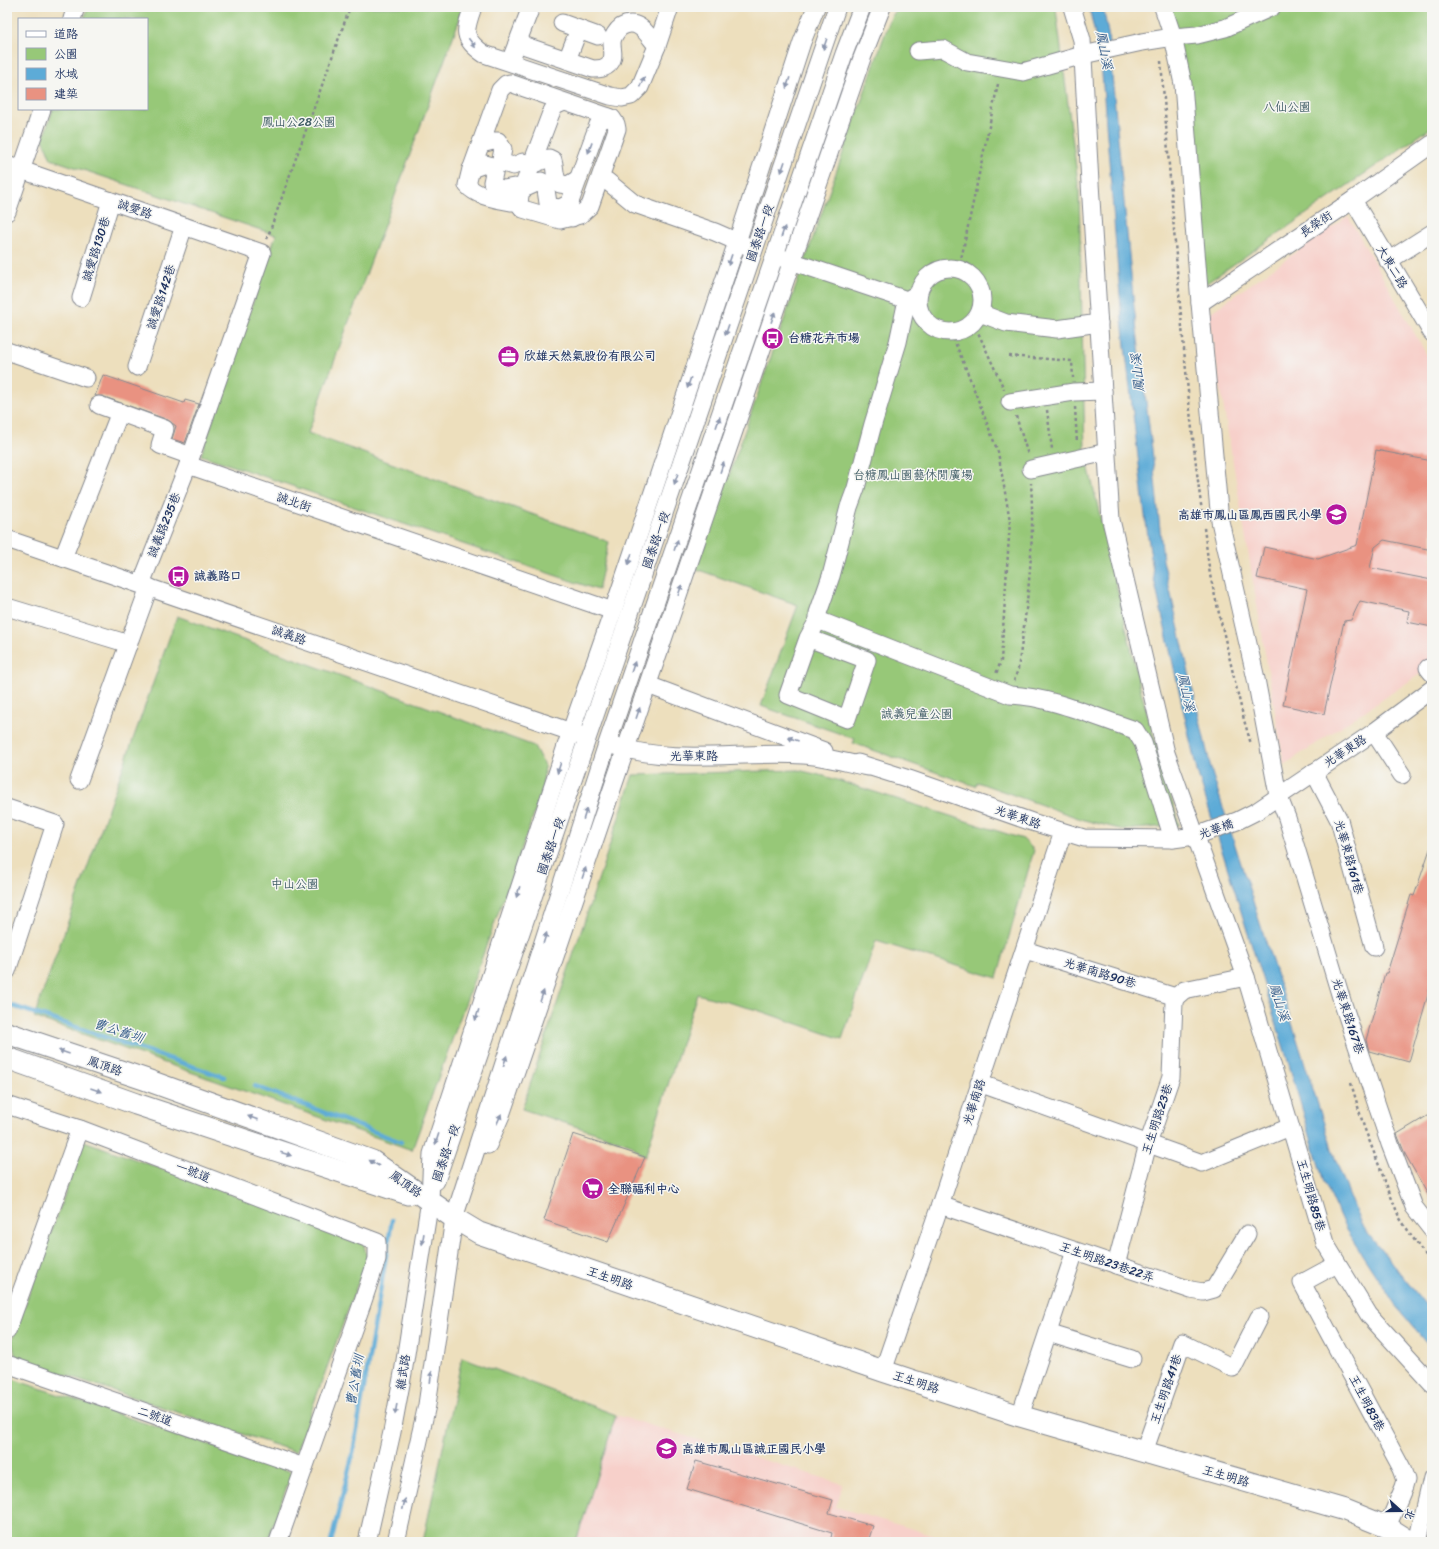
<svg xmlns="http://www.w3.org/2000/svg" width="1439" height="1549" viewBox="0 0 1439 1549" font-family="Sriracha,'LXGW WenKai TC',sans-serif">
<style>
.built{fill:#f7d0ca}
.green{fill:#97c878;stroke:#597c6b}
.water{fill:#5dabd7;stroke:#3c6d9a}
.lines{fill:none;stroke-linecap:round;stroke-linejoin:round}
.stream{stroke:#5dabd7;stroke-width:4.5}
.building{fill:#e99281}
.minor-casing{stroke:#84878e;stroke-width:19}
.major-casing{stroke:#84878e;stroke-width:23}
.path{stroke:#84878e;stroke-width:2.5;stroke-dasharray:3 3;stroke-linecap:butt}
.minor{stroke:#fff;stroke-width:17}
.major{stroke:#fff;stroke-width:21}
.oneway{fill:#8d97ae}
.labels{text-anchor:middle;stroke-width:3;stroke-linejoin:round;paint-order:stroke}
.park-label{font-size:12px;fill:#405d66;stroke:#f6f6f2}
.street-label{font-size:12px;fill:#1b2f5e;stroke:#f6f6f2}
.poi-label{font-size:12px;font-weight:bold;fill:#1b2f5e;stroke:#f6f6f2;text-anchor:start}
.water-label{font-size:13px;font-style:italic;fill:#325a88;stroke:#f6f6f2}
</style>
<rect width="100%" height="100%" fill="#f6f6f2"/>
<filter id="ink" filterUnits="userSpaceOnUse"><feTurbulence type="fractalNoise" baseFrequency=".025" numOctaves="2"/><feDisplacementMap in="SourceGraphic" scale="8" xChannelSelector="R" yChannelSelector="G"/><feConvolveMatrix kernelMatrix="1 2 1 2 8 2 1 2 1" color-interpolation-filters="sRGB"/></filter>
<filter id="wash" filterUnits="userSpaceOnUse"><feTurbulence type="fractalNoise" baseFrequency=".012" numOctaves="4" result="noise"/><feDisplacementMap in="SourceGraphic" scale="16" xChannelSelector="R" yChannelSelector="G"/><feGaussianBlur stdDeviation="0.9" result="paint"/><feColorMatrix in="noise" values="0 0 0 0 0 0 0 0 0 0 0 0 0 0 0 0 0 1.4 0 .05"/><feComposite in="paint" operator="in"/></filter>
<g filter="url(#wash)">
<rect width="100%" height="100%" fill="#eddfbd"/>
<g class="built">
<polygon points="1348,216 1432,364 1432,666 1284,765 1208,314"/>
<polygon points="616,1415 843,1484 836,1507 934,1535 932,1542 576,1542"/>
</g>
<g class="green">
<polygon points="88,7 464,7 308,433 609,542 598,590 201,455 276,235 51,159 43,139 53,109 147,109 147,19 84,19"/>
<polygon points="899,7 1054,7 1056,9 1079,191 1085,452 1142,695 1179,825 1124,830 1084,820 977,782 975,786 853,743 855,739 761,706 798,605 696,569 891,17"/>
<polygon points="1171,7 1432,7 1432,127 1198,289"/>
<polygon points="177,616 534,746 545,767 541,795 412,1150 34,1017"/>
<polygon points="798,770 824,776 1023,839 1034,850 997,978 876,941 842,1039 757,1010 697,994 645,1157 630,1144 522,1109 633,775"/>
<polygon points="84,1141 363,1241 367,1258 296,1452 16,1358 12,1341"/>
<polygon points="462,1357 616,1415 576,1542 423,1542"/>
<polygon points="9,1378 292,1472 267,1542 7,1542 7,1380"/>
</g>
<polygon class="water" points="1089,7 1103,7 1108,33 1134,307 1152,449 1163,560 1212,773 1336,1161 1361,1224 1432,1313 1432,1349 1395,1305 1346,1230 1323,1179 1287,1058 1197,771 1154,579 1144,508 1122,320 1101,62"/>
<g class="lines">
<g class="stream">
<polyline points="7,1004 224,1077"/>
<polyline points="255,1086 401,1142"/>
<polyline points="331,1542 353,1453 392,1220"/>
</g>
</g>
<g id="blocks">
<g class="building">
<polygon points="103,375 184,403 185,400 199,404 185,443 172,439 176,426 168,420 102,396 95,396"/>
<polygon points="1376,450 1432,461 1432,550 1384,540 1375,547 1370,568 1432,580 1432,627 1407,622 1409,611 1360,601 1351,620 1344,621 1324,714 1283,705 1307,589 1257,578 1264,547 1318,559 1357,545"/>
<polygon points="1430,849 1432,849 1432,980 1409,1062 1369,1051 1366,1040 1385,973 1387,973 1411,895 1414,896"/>
<polygon points="1432,1113 1432,1202 1405,1154 1397,1134"/>
<polygon points="573,1134 645,1157 608,1242 544,1220"/>
<polygon points="696,1461 833,1500 829,1513 873,1526 868,1542 830,1542 832,1533 687,1489"/>
</g>
</g>
</g>
<g filter="url(#ink)">
<use href="#blocks" fill-opacity="0" stroke="#84878e" stroke-width="1"/>
<g class="lines">
<defs>
<g id="minor">
<path d="M473,7C464,32 462,38 484,54L610,96L622,98L631,96L640,87L657,46L670,7"/>
<polyline points="1072,7 1082,40 1090,183 1111,520 1166,753 1246,977 1325,1243 1369,1315 1432,1384"/>
<polyline points="1163,7 1173,37 1183,84 1200,303 1220,521 1256,679 1278,795 1287,818 1343,1004 1390,1144 1414,1207 1432,1230"/>
<polyline points="72,19 76,7"/>
<polyline points="562,23 598,36"/>
<path d="M517,43L593,69C599,69 605,69 610,63C615,57 612,50 612,43C612,37 617,30 621,27C638,17 647,34 657,46"/>
<polyline points="918,51 943,49 967,62 1023,72 1083,55 1142,42 1173,37 1197,35 1225,28 1272,7"/>
<polyline points="513,54 531,7"/>
<polyline points="567,60 579,29"/>
<polyline points="481,144 493,141 498,141 503,149 501,159 503,163 513,166 523,162"/>
<polyline points="7,165 262,253 188,465 613,611"/>
<path d="M531,165L549,158L553,160C556,169 553,177 560,184L568,185L578,179"/>
<polyline points="471,169 485,164 489,165 494,173 492,182 494,187 504,189 514,187"/>
<polyline points="607,181 635,204 715,232 747,246"/>
<polyline points="521,190 541,181 545,183 548,203 552,207 560,208 570,203"/>
<polyline points="1353,200 1432,333"/>
<path d="M511,202C497,199 477,197 467,185L470,173L500,90L506,84L510,83L612,118L616,124L617,129L590,206L580,215L560,220L523,209L519,204L520,195L551,113L555,106L564,102"/>
<polyline points="7,212 42,109"/>
<polyline points="572,218 568,214 567,210 598,125 601,120 609,117"/>
<polyline points="782,258 907,300 917,294"/>
<polyline points="1388,261 1432,233"/>
<circle cx="950" cy="300" r="32"/>
<polyline points="81,298 111,201"/>
<polyline points="1200,303 1353,200 1432,144"/>
<polyline points="980,313 1006,323 1057,329 1099,323"/>
<polyline points="7,351 86,378"/>
<polyline points="137,367 184,226"/>
<polyline points="1010,402 1074,392 1103,391"/>
<polyline points="99,405 165,429 160,445 191,456"/>
<polyline points="1031,469 1107,452"/>
<polyline points="7,539 580,735"/>
<polyline points="63,558 120,412"/>
<polyline points="141,584 188,465"/>
<polyline points="7,607 129,644"/>
<path d="M818,620L1010,695C1052,697 1095,717 1135,730L1143,743L1173,839"/>
<polyline points="808,638 867,660 847,719 788,695 808,638 818,620 818,613 831,576 849,507 856,488 873,424 898,342 907,300"/>
<polyline points="1428,668 1432,673"/>
<polyline points="648,685 824,751"/>
<polyline points="1374,732 1402,775"/>
<path d="M615,746C677,765 739,751 803,755C825,756 847,763 868,767"/>
<polyline points="858,763 909,779 1032,822 1084,838 1173,839 1195,836 1237,821 1257,811 1374,732 1432,689"/>
<polyline points="1314,772 1339,820 1374,947"/>
<polyline points="79,780 149,587"/>
<polyline points="7,808 55,824 7,971"/>
<polyline points="1025,950 1176,997"/>
<polyline points="979,1083 1202,1163 1290,1127"/>
<polyline points="7,1105 80,1129 377,1242 377,1259 363,1301 278,1542"/>
<polyline points="488,1145 501,1115 796,249 862,58 882,7"/>
<polyline points="436,1181 837,7"/>
<polyline points="940,1205 1191,1290 1203,1292 1214,1289 1247,1234"/>
<polyline points="1337,1264 1302,1283 1402,1469 1406,1480 1404,1487 1387,1527"/>
<polyline points="1116,1265 1148,1144 1171,1077 1174,1002 1176,997 1184,990 1246,977"/>
<polyline points="7,1331 80,1129"/>
<polyline points="1048,1333 1132,1359"/>
<polyline points="7,1364 304,1467"/>
<polyline points="883,1371 940,1205 1063,832"/>
<polyline points="1020,1416 1075,1251"/>
<polyline points="1144,1452 1182,1343 1233,1368 1259,1317"/>
<polyline points="367,1542 392,1432 403,1373 430,1200 432,1154 571,731 613,611 737,242 802,42 816,7"/>
<polyline points="396,1542 427,1405 454,1218 607,744 844,54 862,7"/>
<polyline points="1417,1542 1432,1478"/>
</g>
<g id="major">
<polyline points="7,1033 144,1079 372,1161 454,1218 479,1233 883,1371 1020,1416 1345,1510 1387,1527 1411,1542"/>
<polyline points="7,1058 136,1104 408,1194"/>
</g>
</defs>
<use href="#minor" class="minor-casing"/>
<use href="#major" class="major-casing"/>
<g class="path">
<path d="M1161,61C1173,211 1182,362 1202,512"/>
<polyline points="267,239 350,7"/>
<polyline points="959,269 998,84"/>
<polyline points="976,328 1004,389"/>
<polyline points="951,333 967,371 998,452 1010,521 1001,661 996,674"/>
<polyline points="1009,356 1072,361 1073,378"/>
<polyline points="1075,407 1077,443"/>
<polyline points="1047,410 1052,449"/>
<polyline points="1016,416 1028,455"/>
<polyline points="1204,528 1210,575 1244,720 1251,744"/>
<path d="M1014,681L1018,669C1027,608 1035,546 1031,483"/>
<polyline points="1351,1083 1364,1127 1399,1217 1432,1266"/>
</g>
<use href="#minor" class="minor"/>
<use href="#major" class="major"/>
</g>
<defs><path id="oneway-solid" d="M-6-.8H1V-3.2L6.5 0L1 3.2V.8H-6Z"/></defs>
<g class="oneway">
<use href="#oneway-solid" transform="translate(472 43) rotate(53)"/>
<use href="#oneway-solid" transform="translate(825 44) rotate(109)"/>
<use href="#oneway-solid" transform="translate(642 82) rotate(-65)"/>
<use href="#oneway-solid" transform="translate(788 83) rotate(108)"/>
<use href="#oneway-solid" transform="translate(590 148) rotate(110)"/>
<use href="#oneway-solid" transform="translate(783 167) rotate(109)"/>
<use href="#oneway-solid" transform="translate(783 232) rotate(-71)"/>
<use href="#oneway-solid" transform="translate(730 260) rotate(109)"/>
<use href="#oneway-solid" transform="translate(773 317) rotate(-71)"/>
<use href="#oneway-solid" transform="translate(727 330) rotate(109)"/>
<use href="#oneway-solid" transform="translate(689 383) rotate(108)"/>
<use href="#oneway-solid" transform="translate(718 422) rotate(-71)"/>
<use href="#oneway-solid" transform="translate(722 467) rotate(-71)"/>
<use href="#oneway-solid" transform="translate(676 479) rotate(109)"/>
<use href="#oneway-solid" transform="translate(676 545) rotate(-71)"/>
<use href="#oneway-solid" transform="translate(630 559) rotate(108)"/>
<use href="#oneway-solid" transform="translate(680 590) rotate(-71)"/>
<use href="#oneway-solid" transform="translate(633 667) rotate(-71)"/>
<use href="#oneway-solid" transform="translate(638 713) rotate(-71)"/>
<use href="#oneway-solid" transform="translate(793 739) rotate(-160)"/>
<use href="#oneway-solid" transform="translate(559 768) rotate(108)"/>
<use href="#oneway-solid" transform="translate(585 814) rotate(-73)"/>
<use href="#oneway-solid" transform="translate(584 873) rotate(-71)"/>
<use href="#oneway-solid" transform="translate(518 892) rotate(108)"/>
<use href="#oneway-solid" transform="translate(545 938) rotate(-72)"/>
<use href="#oneway-solid" transform="translate(542 996) rotate(-71)"/>
<use href="#oneway-solid" transform="translate(477 1015) rotate(108)"/>
<use href="#oneway-solid" transform="translate(64 1052) rotate(-161)"/>
<use href="#oneway-solid" transform="translate(505 1061) rotate(-72)"/>
<use href="#oneway-solid" transform="translate(96 1090) rotate(20)"/>
<use href="#oneway-solid" transform="translate(253 1118) rotate(-160)"/>
<use href="#oneway-solid" transform="translate(499 1119) rotate(-66)"/>
<use href="#oneway-solid" transform="translate(437 1139) rotate(108)"/>
<use href="#oneway-solid" transform="translate(286 1154) rotate(18)"/>
<use href="#oneway-solid" transform="translate(374 1163) rotate(-150)"/>
<use href="#oneway-solid" transform="translate(423 1239) rotate(99)"/>
<use href="#oneway-solid" transform="translate(431 1377) rotate(-82)"/>
<use href="#oneway-solid" transform="translate(396 1409) rotate(100)"/>
<use href="#oneway-solid" transform="translate(404 1504) rotate(-77)"/>
</g>
</g>
<defs>
<symbol id="bus-disc" viewBox="-11 -11 22 22"><circle r="9.5" fill="#b5179e" stroke="#f6f6f2"/><path d="M-5-6H5V4H4V6H2V4H-2V6H-4V4H-5ZM-3.5-4V0h7V-4ZM-3.5 1.2v1.5H-2V1.2ZM2 1.2v1.5H3.5V1.2Z" fill="#fff"/></symbol>
<symbol id="office-disc" viewBox="-11 -11 22 22"><circle r="9.5" fill="#b5179e" stroke="#f6f6f2"/><path d="M-6-3h4V-5.5h4V-3h4V5H-6ZM-1-4.5V-3h2v-1.5ZM-6 0V1H6V0Z" fill="#fff"/></symbol>
<symbol id="school-disc" viewBox="-11 -11 22 22"><circle r="9.5" fill="#b5179e" stroke="#f6f6f2"/><path d="M0-5L7-2L0 1L-7-2ZM-4 1L0 2.5L4 1V4Q0 6-4 4Z" fill="#fff"/></symbol>
<symbol id="supermarket-disc" viewBox="-11 -11 22 22"><circle r="9.5" fill="#b5179e" stroke="#f6f6f2"/><path d="M-6-5.5h2.5l.6 2H6L4.5 2H-2.5L-4.4-4H-6ZM-1.5 3.2a1.3 1.3 0 1 0 .1 0ZM3 3.2a1.3 1.3 0 1 0 .1 0Z" fill="#fff"/></symbol>
</defs>
<g fill-rule="evenodd">
<use href="#bus-disc" x="760" y="326" width="25" height="25"/>
<use href="#office-disc" x="496" y="344" width="25" height="25"/>
<use href="#school-disc" x="1324" y="502" width="25" height="25"/>
<use href="#bus-disc" x="166" y="564" width="25" height="25"/>
<use href="#supermarket-disc" x="580" y="1176" width="25" height="25"/>
<use href="#school-disc" x="654" y="1436" width="25" height="25"/>
</g>
<g class="labels">
<g class="park-label">
<text x="1287" y="111">八仙公園</text>
<text x="299" y="126">鳳山公28公園</text>
<text x="913" y="479">台糖鳳山園藝休閒廣場</text>
<text x="917" y="718">誠義兒童公園</text>
<text x="295" y="888">中山公園</text>
</g>
<g class="street-label">
<text transform="translate(135 209) rotate(19)" y="4">誠愛路</text>
<text transform="translate(1316 224) rotate(-34)" y="4">長榮街</text>
<text transform="translate(760 233) rotate(-71)" y="4">國泰路一段</text>
<text transform="translate(96 249) rotate(-73)" y="4">誠愛路130巷</text>
<text transform="translate(1392 267) rotate(59)" y="4">大東二路</text>
<text transform="translate(161 297) rotate(-72)" y="4">誠愛路142巷</text>
<text transform="translate(294 502) rotate(19)" y="4">誠北街</text>
<text transform="translate(164 525) rotate(-68)" y="4">誠義路235巷</text>
<text transform="translate(656 540) rotate(-71)" y="4">國泰路一段</text>
<text transform="translate(289 635) rotate(19)" y="4">誠義路</text>
<text transform="translate(1345 751) rotate(-33)" y="4">光華東路</text>
<text x="694" y="760">光華東路</text>
<text transform="translate(1018 817) rotate(19)" y="4">光華東路</text>
<text transform="translate(1216 829) rotate(-20)" y="4">光華橋</text>
<text transform="translate(551 846) rotate(-71)" y="4">國泰路一段</text>
<text transform="translate(1349 857) rotate(74)" y="4">光華東路161巷</text>
<text transform="translate(1100 973) rotate(17)" y="4">光華南路90巷</text>
<text transform="translate(1348 1016) rotate(72)" y="4">光華東路167巷</text>
<text transform="translate(105 1066) rotate(19)" y="4">鳳頂路</text>
<text transform="translate(974 1102) rotate(-72)" y="4">光華南路</text>
<text transform="translate(1157 1119) rotate(-72)" y="4">王生明路23巷</text>
<text transform="translate(446 1153) rotate(-71)" y="4">國泰路一段</text>
<text transform="translate(193 1172) rotate(21)" y="4">一號道</text>
<text transform="translate(406 1184) rotate(35)" y="4">鳳頂路</text>
<text transform="translate(1311 1195) rotate(74)" y="4">王生明路85巷</text>
<text transform="translate(1107 1262) rotate(19)" y="4">王生明路23巷22弄</text>
<text transform="translate(610 1278) rotate(19)" y="4">王生明路</text>
<text transform="translate(403 1372) rotate(-81)" y="4">維武路</text>
<text transform="translate(916 1382) rotate(18)" y="4">王生明路</text>
<text transform="translate(1166 1389) rotate(-71)" y="4">王生明路41巷</text>
<text transform="translate(1367 1403) rotate(62)" y="4">王生明83巷</text>
<text transform="translate(155 1416) rotate(19)" y="4">二號道</text>
<text transform="translate(1226 1476) rotate(16)" y="4">王生明路</text>
</g>
<g class="poi-label">
<text x="788" y="342">台糖花卉市場</text>
<text x="524" y="360">欣雄天然氣股份有限公司</text>
<text x="1322" y="519" text-anchor="end">高雄市鳳山區鳳西國民小學</text>
<text x="194" y="580">誠義路口</text>
<text x="608" y="1193">全聯福利中心</text>
<text x="682" y="1453">高雄市鳳山區誠正國民小學</text>
</g>
<g class="water-label">
<text transform="translate(1105 50) rotate(79)" y="5">鳳山溪</text>
<text transform="translate(1137 373) rotate(-96)" y="5">鳳山溪</text>
<text transform="translate(1187 692) rotate(78)" y="5">鳳山溪</text>
<text transform="translate(1280 1002) rotate(72)" y="5">鳳山溪</text>
<text transform="translate(119 1030) rotate(18)" y="5">曹公舊圳</text>
<text transform="translate(354 1380) rotate(-80)" y="5">曹公舊圳</text>
</g>
</g>
<rect width="1439" height="1549" fill="none" stroke="#f6f6f2" stroke-width="24"/>
<rect x="18" y="18" width="130" height="92" fill="#f6f6f2" stroke="#9ea6b7"/>
<rect x="26" y="31" width="20" height="6" fill="#ffffff" stroke="#9ea6b7"/>
<text x="54" y="38" font-size="12" fill="#1b2f5e">道路</text>
<rect x="26" y="48" width="20" height="12" fill="#97c878" stroke="#9ea6b7"/>
<text x="54" y="58" font-size="12" fill="#1b2f5e">公園</text>
<rect x="26" y="68" width="20" height="12" fill="#5dabd7" stroke="#9ea6b7"/>
<text x="54" y="78" font-size="12" fill="#1b2f5e">水域</text>
<rect x="26" y="88" width="20" height="12" fill="#e99281" stroke="#9ea6b7"/>
<text x="54" y="98" font-size="12" fill="#1b2f5e">建築</text>
<g transform="translate(1401 1511) rotate(111)" stroke="#f6f6f2" stroke-width="3" paint-order="stroke">
<path d="M0-3L7 15L0 10L-7 15Z" fill="#1b2f5e"/>
<text y="-6" font-size="11" font-weight="bold" text-anchor="middle" fill="#1b2f5e">北</text>
</g>
</svg>
